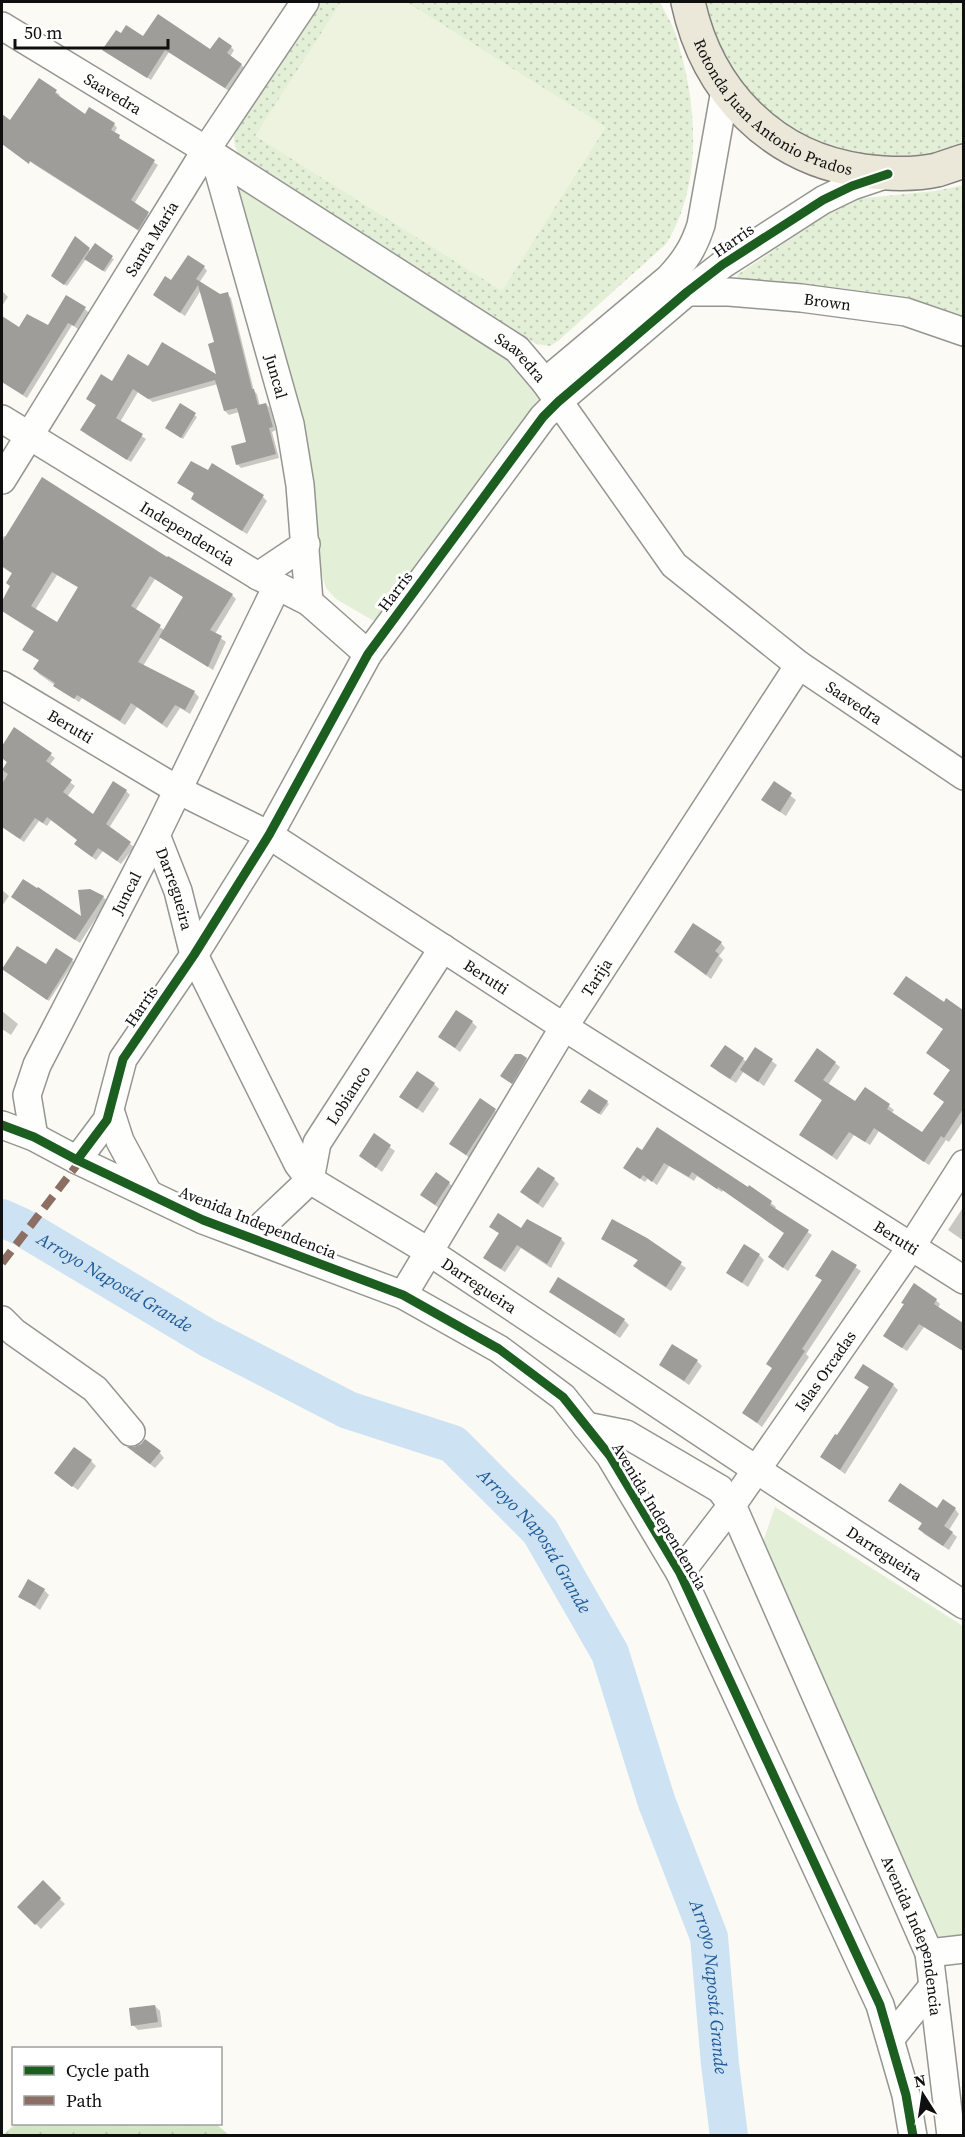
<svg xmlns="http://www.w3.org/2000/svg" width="965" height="2137" viewBox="0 0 965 2137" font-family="'Source Serif 4',serif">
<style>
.grass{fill:url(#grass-dots)}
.forest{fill:url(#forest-firs)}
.park{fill:#e3efd6}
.pitch{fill:#edf3df}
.shadow{fill:#0003;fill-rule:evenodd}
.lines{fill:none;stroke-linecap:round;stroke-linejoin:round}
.river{stroke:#cde3f3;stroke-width:38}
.building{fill:#9f9d9a;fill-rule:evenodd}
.minor-casing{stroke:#959592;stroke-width:30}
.major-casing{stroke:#83827f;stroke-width:36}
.minor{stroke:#fefefd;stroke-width:27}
.major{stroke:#ebe8da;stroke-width:33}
.quiet{stroke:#8d6e63;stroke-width:8;stroke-dasharray:15 8;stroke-linecap:butt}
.cycleway-casing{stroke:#fff;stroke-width:13}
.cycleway{stroke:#1b5e20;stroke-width:9}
.labels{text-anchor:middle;stroke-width:6;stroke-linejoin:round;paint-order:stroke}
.street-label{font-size:16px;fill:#0f0f0f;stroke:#fff}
.water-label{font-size:18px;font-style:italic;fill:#205b98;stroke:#fff}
</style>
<defs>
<pattern id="grass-dots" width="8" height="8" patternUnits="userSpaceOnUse" patternTransform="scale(1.5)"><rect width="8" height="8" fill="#e3efd6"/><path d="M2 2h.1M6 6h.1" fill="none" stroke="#c2ccb6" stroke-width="1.8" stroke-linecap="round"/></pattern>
<pattern id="forest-firs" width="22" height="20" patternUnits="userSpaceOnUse" patternTransform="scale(1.5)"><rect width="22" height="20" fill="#d3e6c4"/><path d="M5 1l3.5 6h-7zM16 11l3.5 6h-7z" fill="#b4c4a7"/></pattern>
</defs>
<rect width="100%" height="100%" fill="#fbfaf4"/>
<g class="grass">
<path d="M319,2H660C664,11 670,20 674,30C678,38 679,48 682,57C698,117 700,189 666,244L558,341L550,346L536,344L239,155L235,146L233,133Z"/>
<path d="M707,2H963V146C941,152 919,159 896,158C807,158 720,92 707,2Z"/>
<path d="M963,185V318C901,289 813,285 745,281L738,279L737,275L831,212L856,199L935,191Z"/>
</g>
<polygon class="forest" points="16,2124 216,2124 229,2135 2,2135"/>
<g class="park">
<polygon points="238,185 502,355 516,367 543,406 520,425 501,448 392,614 378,621 372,620 336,599 326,588 319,564 235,187"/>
<polygon points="775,1507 963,1626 963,1940 938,1944 762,1545"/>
</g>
<polygon class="pitch" points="341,2 407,2 606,127 502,291 255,136"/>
<g class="shadow">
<polygon points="121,35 211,51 231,47 234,50 230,57 245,68 229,91 169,52 151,80 107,53"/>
<polygon points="40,80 60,95 58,97 85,116 114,124 117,128 114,133 122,141 158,165 134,204 151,217 142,233 35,165 2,141 2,116 10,122"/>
<polygon points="76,238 91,251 114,259 105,272 86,259 67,286 55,278"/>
<polygon points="204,267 207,271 199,283 220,296 227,294 231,298 254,391 257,394 260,406 266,404 270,408 276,430 272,432 279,458 241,468 237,464 247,443 239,412 229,415 225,411 218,384 153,402 138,392 120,422 146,439 131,462 86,434 97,406 88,399 112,383 148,368 218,377 215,343 201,290 185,316 154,295 172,282"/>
<polygon points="2,291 8,297 2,306"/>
<polygon points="85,309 89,313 78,329 72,325 27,398 2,382 2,318 20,329 48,327"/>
<polygon points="180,406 197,417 183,439 169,430"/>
<polygon points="208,472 263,497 267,501 247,534 197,503 192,498 195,494 179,483"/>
<path d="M4,536L168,560L232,595L236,599L215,634L226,642L213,670L161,637L143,666L194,692L199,697L190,714L180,708L167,728L137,707L125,725L82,698L79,702L39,674L35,669L40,661L24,650L35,632L2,611V603L12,587L13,574L2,567V539ZM57,575L79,588L58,624L35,610ZM155,579L185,598L164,630L135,611Z"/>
<polygon points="14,729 55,758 49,766 75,786 67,797 93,816 126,791 130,795 109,828 134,847 121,864 103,851 96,860 80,848 78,840 51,820 47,826 39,821 24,842 2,827 2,774 8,763 2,758 2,748"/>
<polygon points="774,783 796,800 786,816 768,804"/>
<polygon points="2,890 9,896 2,906"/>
<polygon points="103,897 107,901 80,943 17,901 83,919"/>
<polygon points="721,943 725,948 719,956 723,960 711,979 676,952"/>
<polygon points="72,960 74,962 49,1001 3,970 46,966"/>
<polygon points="947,1000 964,1012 964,1120 949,1142 946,1140 929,1165 879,1131 870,1145 854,1135 837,1160 801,1135 823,1101 796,1081 835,1063 840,1067 828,1085 855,1103 866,1089 889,1106 894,1110 891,1114 922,1134 945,1103 951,1071 928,1053 944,1030 944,1004"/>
<polygon points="2,1011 18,1024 11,1035 2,1029"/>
<polygon points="472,1022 477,1027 460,1052 440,1037"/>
<polygon points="725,1047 747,1062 756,1049 777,1065 764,1086 744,1071 736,1083 717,1071"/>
<polygon points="526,1059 528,1061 514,1084 504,1078"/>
<polygon points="434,1084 439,1089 423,1113 401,1097"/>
<polygon points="480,1100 501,1115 471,1159 451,1144"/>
<polygon points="607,1102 609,1104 601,1115 584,1104"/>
<polygon points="374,1136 395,1151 382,1172 361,1156"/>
<polygon points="638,1149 748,1189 749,1187 771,1203 776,1207 774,1210 812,1235 788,1271 774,1261 786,1234 723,1190 722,1192 697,1176 694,1181 669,1166 657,1185 648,1178 645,1182 625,1168"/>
<polygon points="554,1179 559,1184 543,1208 527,1197"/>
<polygon points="449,1183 454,1188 440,1209 422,1195"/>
<polygon points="964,1206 964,1241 948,1230"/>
<polygon points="522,1230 561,1239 565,1243 551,1268 521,1248 505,1272 489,1262 501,1234 495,1231"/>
<polygon points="603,1238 646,1240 686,1268 671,1291 640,1271 635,1266 639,1261"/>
<polygon points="833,1252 861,1271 806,1354 809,1357 762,1427 744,1413 773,1369 768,1364 823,1281 817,1276"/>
<polygon points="759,1255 764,1260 748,1287 728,1273"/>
<polygon points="551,1292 624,1320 629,1325 620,1338"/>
<polygon points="936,1300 940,1304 938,1308 964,1324 964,1351 924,1327 907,1351 889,1340"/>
<polygon points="697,1361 702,1366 689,1385 661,1365"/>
<polygon points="856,1378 893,1385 898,1390 845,1474 822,1457 838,1438 870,1388"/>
<polygon points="134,1452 160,1453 164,1458 155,1468"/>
<polygon points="91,1461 96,1466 78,1490 61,1478"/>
<polygon points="890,1501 938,1510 955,1509 959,1514 949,1530 957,1537 949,1550 924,1534 920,1529 923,1524"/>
<polygon points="44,1590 49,1595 40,1610 20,1596"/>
<polygon points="43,1882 65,1904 41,1929 19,1907"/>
<polygon points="155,2006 160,2011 162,2027 138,2030 133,2025"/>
</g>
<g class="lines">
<path class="river" id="s1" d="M2,1218L20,1226L208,1338L348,1410L453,1444L540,1531L610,1653L657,1803L709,1937L720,2064L729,2136"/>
</g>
<g class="building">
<polygon points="158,14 210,49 219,37 232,46 227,53 242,64 225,88 165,50 147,78 102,50 116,30 121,33 126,25 143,36"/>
<polygon points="39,78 57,90 55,93 85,114 89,107 115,123 111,130 120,135 119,138 155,160 131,200 149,212 138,230 30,161 29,164 2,144 2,114 10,120"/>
<polygon points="75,236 90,248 64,285 51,276"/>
<polygon points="95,243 113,256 103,271 84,259"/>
<polygon points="188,255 205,266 196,279 220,294 228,292 252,389 254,389 258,405 266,403 273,427 269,428 276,454 236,465 231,446 246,442 237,408 224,411 215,380 148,399 133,389 116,418 143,434 127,460 80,430 96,405 86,399 101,374 112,381 128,354 148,366 162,342 216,374 208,344 214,342 198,285 180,313 153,295 165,276 171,280"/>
<polygon points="66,295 86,307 74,326 68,323 23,395 2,382 2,316 19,327 27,314 48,325"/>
<polygon points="180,403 196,413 181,438 165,428"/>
<polygon points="191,461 208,470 212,463 264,495 242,531 191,499 194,493 177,483"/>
<path d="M42,477L167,557L168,556L233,594L210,630L222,636L208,667L159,637L183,597L150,576L131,606L161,625L138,662L195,691L185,710L175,705L162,724L131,703L120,721L77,695L74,699L53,686L55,683L33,669L39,660L22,650L34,631L2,611V601L10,586L6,583L12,573L2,566V542ZM52,572L78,587L57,622L31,606Z"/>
<polygon points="14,727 52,753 46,761 72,780 63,792 93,814 113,781 127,790 106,824 131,842 117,861 98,848 92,857 74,844 77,840 47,817 43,823 35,818 20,839 2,827 2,784 8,774 2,770 7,762 2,758 2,746"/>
<polygon points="774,781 792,793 780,812 761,800"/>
<polygon points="23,879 37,888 38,887 81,916 78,890 90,889 104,896 75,940 11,897"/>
<polygon points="693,923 722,942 715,951 719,954 706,975 674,952"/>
<polygon points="17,946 46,964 56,948 73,959 47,1000 2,969"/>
<polygon points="906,976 944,1002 946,998 963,1010 963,1109 944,1138 941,1136 924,1162 874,1128 865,1142 849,1132 832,1156 799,1135 822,1100 794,1081 817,1048 836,1062 823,1080 855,1101 865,1087 890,1104 887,1109 922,1132 944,1102 933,1094 950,1070 926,1053 943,1029 893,994"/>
<polygon points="456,1010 473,1021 455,1048 438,1037"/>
<polygon points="725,1045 744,1058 730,1079 710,1066"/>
<polygon points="755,1047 773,1059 758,1082 740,1070"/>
<polygon points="515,1054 521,1054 527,1058 512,1084 500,1076"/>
<polygon points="417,1071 435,1083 417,1109 399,1097"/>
<polygon points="589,1089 608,1101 599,1114 580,1102"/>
<polygon points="480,1098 496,1109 466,1155 449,1144"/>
<polygon points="657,1127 748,1187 749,1185 772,1201 770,1205 809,1230 783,1268 768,1257 784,1233 718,1187 717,1189 692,1172 689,1177 664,1163 652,1182 643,1175 640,1179 623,1168 637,1147 642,1150"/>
<polygon points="374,1133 391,1145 376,1168 359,1156"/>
<polygon points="538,1167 555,1178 538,1204 520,1192"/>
<polygon points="436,1172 450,1182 435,1205 420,1195"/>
<polygon points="498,1213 521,1228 527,1219 562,1238 547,1264 517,1245 501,1269 483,1258 499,1233 489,1227"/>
<polygon points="612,1219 647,1238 682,1262 666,1287 633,1266 638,1260 601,1239"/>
<polygon points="744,1244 760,1254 742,1283 726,1273"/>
<polygon points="832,1250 857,1265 802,1349 805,1351 757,1423 742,1413 772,1368 766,1364 822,1280 815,1276"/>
<polygon points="558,1277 625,1319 615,1334 549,1292"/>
<polygon points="914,1283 937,1299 934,1304 963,1323 963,1351 919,1324 902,1348 883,1336 904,1304 901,1303"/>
<polygon points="672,1344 698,1360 684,1381 659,1365"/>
<polygon points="863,1364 894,1384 840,1470 820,1457 835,1434 837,1435 869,1387 854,1378"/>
<polygon points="145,1439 161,1451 150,1464 127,1447 134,1447 141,1444"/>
<polygon points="74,1447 92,1460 72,1487 54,1473"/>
<polygon points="900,1483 937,1508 943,1499 956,1508 944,1526 953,1532 943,1546 918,1529 922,1523 888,1501"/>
<polygon points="28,1579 45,1589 35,1606 18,1597"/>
<polygon points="43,1880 61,1898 35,1925 17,1907"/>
<polygon points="155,2005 158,2022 131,2026 129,2008"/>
</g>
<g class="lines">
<defs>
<g id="minor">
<path id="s2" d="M2,26L206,150L517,349L545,382L674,565L799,665L964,776"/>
<path id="s3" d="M214,155L290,424L300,485L309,602"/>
<path id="s4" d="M687,292H729L801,298L906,312L964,332"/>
<path d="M545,382L669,278C685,261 694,247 701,225L725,90"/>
<path id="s5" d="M2,419L258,576L309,602L368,654"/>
<path id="s6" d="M2,480L206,150L305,2"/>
<polyline points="258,576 306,544"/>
<path id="s7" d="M2,685L178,790L269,835L564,1027L964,1280"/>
<path id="s8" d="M156,835L178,891L194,955L298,1164L310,1180L428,1251L757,1470L964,1605"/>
<polyline points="110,1110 120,1141 148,1193"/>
<polyline points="2,1125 34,1137 77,1160 203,1220 403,1295 499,1349 563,1397 610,1456 680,1573 880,2005 906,2095 913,2136"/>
<path id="s9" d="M34,1137L27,1095L37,1065L156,835L277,586"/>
<polyline points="77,1160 107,1120 123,1059 194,955 269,835 368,654 543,417 558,402 687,292 722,265 823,200 852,186 888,174"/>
<path id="s10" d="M251,1236L310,1180L317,1143L443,948"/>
<path id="s11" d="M403,1295L564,1027L799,665"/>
<polyline points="2,1320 14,1332 95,1389 131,1432"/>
<path id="s12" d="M586,1426L626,1434L720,1489L732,1505L929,1953L951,2136"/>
<path id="s13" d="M680,1573L732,1505L911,1247L964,1164"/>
<polyline points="929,1953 964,1949"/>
<polyline points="891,2038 933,1986"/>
</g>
<g id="major">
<path id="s14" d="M688,2C707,91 772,159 864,171C888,174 914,175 937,170C946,167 955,164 964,161"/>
</g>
</defs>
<use href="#minor" class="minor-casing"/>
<use href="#major" class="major-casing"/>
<use href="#minor" class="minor"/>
<use href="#major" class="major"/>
<polyline class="quiet" points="2,1263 80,1161"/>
<defs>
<g id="cycleway">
<polyline points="2,1125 34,1137 77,1160 203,1220 403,1295 499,1349 563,1397 610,1456 680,1573 880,2005 906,2095 913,2136"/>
<polyline points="77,1160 107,1120 123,1059 194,955 269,835 368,654 543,417 558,402 687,292 722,265 823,200 852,186 888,174"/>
</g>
</defs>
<use href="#cycleway" class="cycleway-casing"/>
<use href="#cycleway" class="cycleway"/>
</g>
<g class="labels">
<g class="street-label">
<text dy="6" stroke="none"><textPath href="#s2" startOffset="130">Saavedra</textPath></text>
<text dy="6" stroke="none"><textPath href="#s14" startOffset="144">Rotonda Juan Antonio Prados</textPath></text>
<text dy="6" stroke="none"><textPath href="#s6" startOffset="284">Santa María</textPath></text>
<text transform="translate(733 240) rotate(-35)" y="6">Harris</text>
<text dy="6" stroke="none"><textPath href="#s4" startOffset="141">Brown</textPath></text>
<text dy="6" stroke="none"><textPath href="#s2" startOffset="616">Saavedra</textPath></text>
<text dy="6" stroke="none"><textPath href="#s3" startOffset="230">Juncal</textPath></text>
<text dy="6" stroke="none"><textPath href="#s5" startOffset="218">Independencia</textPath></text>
<text transform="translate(395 591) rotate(-53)" y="6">Harris</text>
<text dy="6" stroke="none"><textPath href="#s2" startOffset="1102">Saavedra</textPath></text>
<text dy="6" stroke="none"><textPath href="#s7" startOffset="80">Berutti</textPath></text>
<text dy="6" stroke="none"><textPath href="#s8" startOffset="57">Darregueira</textPath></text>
<text dy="6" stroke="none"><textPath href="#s9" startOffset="268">Juncal</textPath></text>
<text dy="6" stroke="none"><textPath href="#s7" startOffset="566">Berutti</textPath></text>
<text dy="6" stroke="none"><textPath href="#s11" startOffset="372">Tarija</textPath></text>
<text transform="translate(141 1006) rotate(-56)" y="6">Harris</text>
<text dy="6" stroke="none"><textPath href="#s10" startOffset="176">Lobianco</textPath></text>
<text transform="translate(258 1222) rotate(22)" y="6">Avenida Independencia</text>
<text dy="6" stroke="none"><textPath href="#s7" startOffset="1052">Berutti</textPath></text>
<text dy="6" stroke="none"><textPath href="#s8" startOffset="579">Darregueira</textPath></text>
<text dy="6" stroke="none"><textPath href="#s13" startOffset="249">Islas Orcadas</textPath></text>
<text transform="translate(660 1516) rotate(59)" y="6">Avenida Independencia</text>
<text dy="6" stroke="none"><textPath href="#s8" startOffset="1065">Darregueira</textPath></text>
<text dy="6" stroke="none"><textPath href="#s12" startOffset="638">Avenida Independencia</textPath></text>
</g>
<g class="water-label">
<text dy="6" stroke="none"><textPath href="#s1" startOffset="130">Arroyo Napostá Grande</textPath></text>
<text dy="6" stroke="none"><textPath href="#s1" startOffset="634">Arroyo Napostá Grande</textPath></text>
<text dy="6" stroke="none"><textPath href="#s1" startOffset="1120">Arroyo Napostá Grande</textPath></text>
</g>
</g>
<rect width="965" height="2137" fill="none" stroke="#0f0f0f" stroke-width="6"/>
<rect x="12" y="2047" width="210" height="78" fill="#ffffff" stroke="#9f9f9f" stroke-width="1.5"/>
<rect x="24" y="2066" width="30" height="9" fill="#1b5e20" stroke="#9f9f9f" stroke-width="1.5"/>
<text x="66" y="2077" font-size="18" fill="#0f0f0f">Cycle path</text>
<rect x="24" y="2096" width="30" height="9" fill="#8d6e63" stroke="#9f9f9f" stroke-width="1.5"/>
<text x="66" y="2107" font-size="18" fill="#0f0f0f">Path</text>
<g transform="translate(923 2095) rotate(348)" stroke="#ffffff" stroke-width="4.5" paint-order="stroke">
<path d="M0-4.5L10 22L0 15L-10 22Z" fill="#0f0f0f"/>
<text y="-9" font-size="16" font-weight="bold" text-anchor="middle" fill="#0f0f0f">N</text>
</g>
<path d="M15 39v9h153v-9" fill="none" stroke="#0f0f0f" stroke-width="3"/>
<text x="24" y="39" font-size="18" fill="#0f0f0f" stroke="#ffffff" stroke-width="4.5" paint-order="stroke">50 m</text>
</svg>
